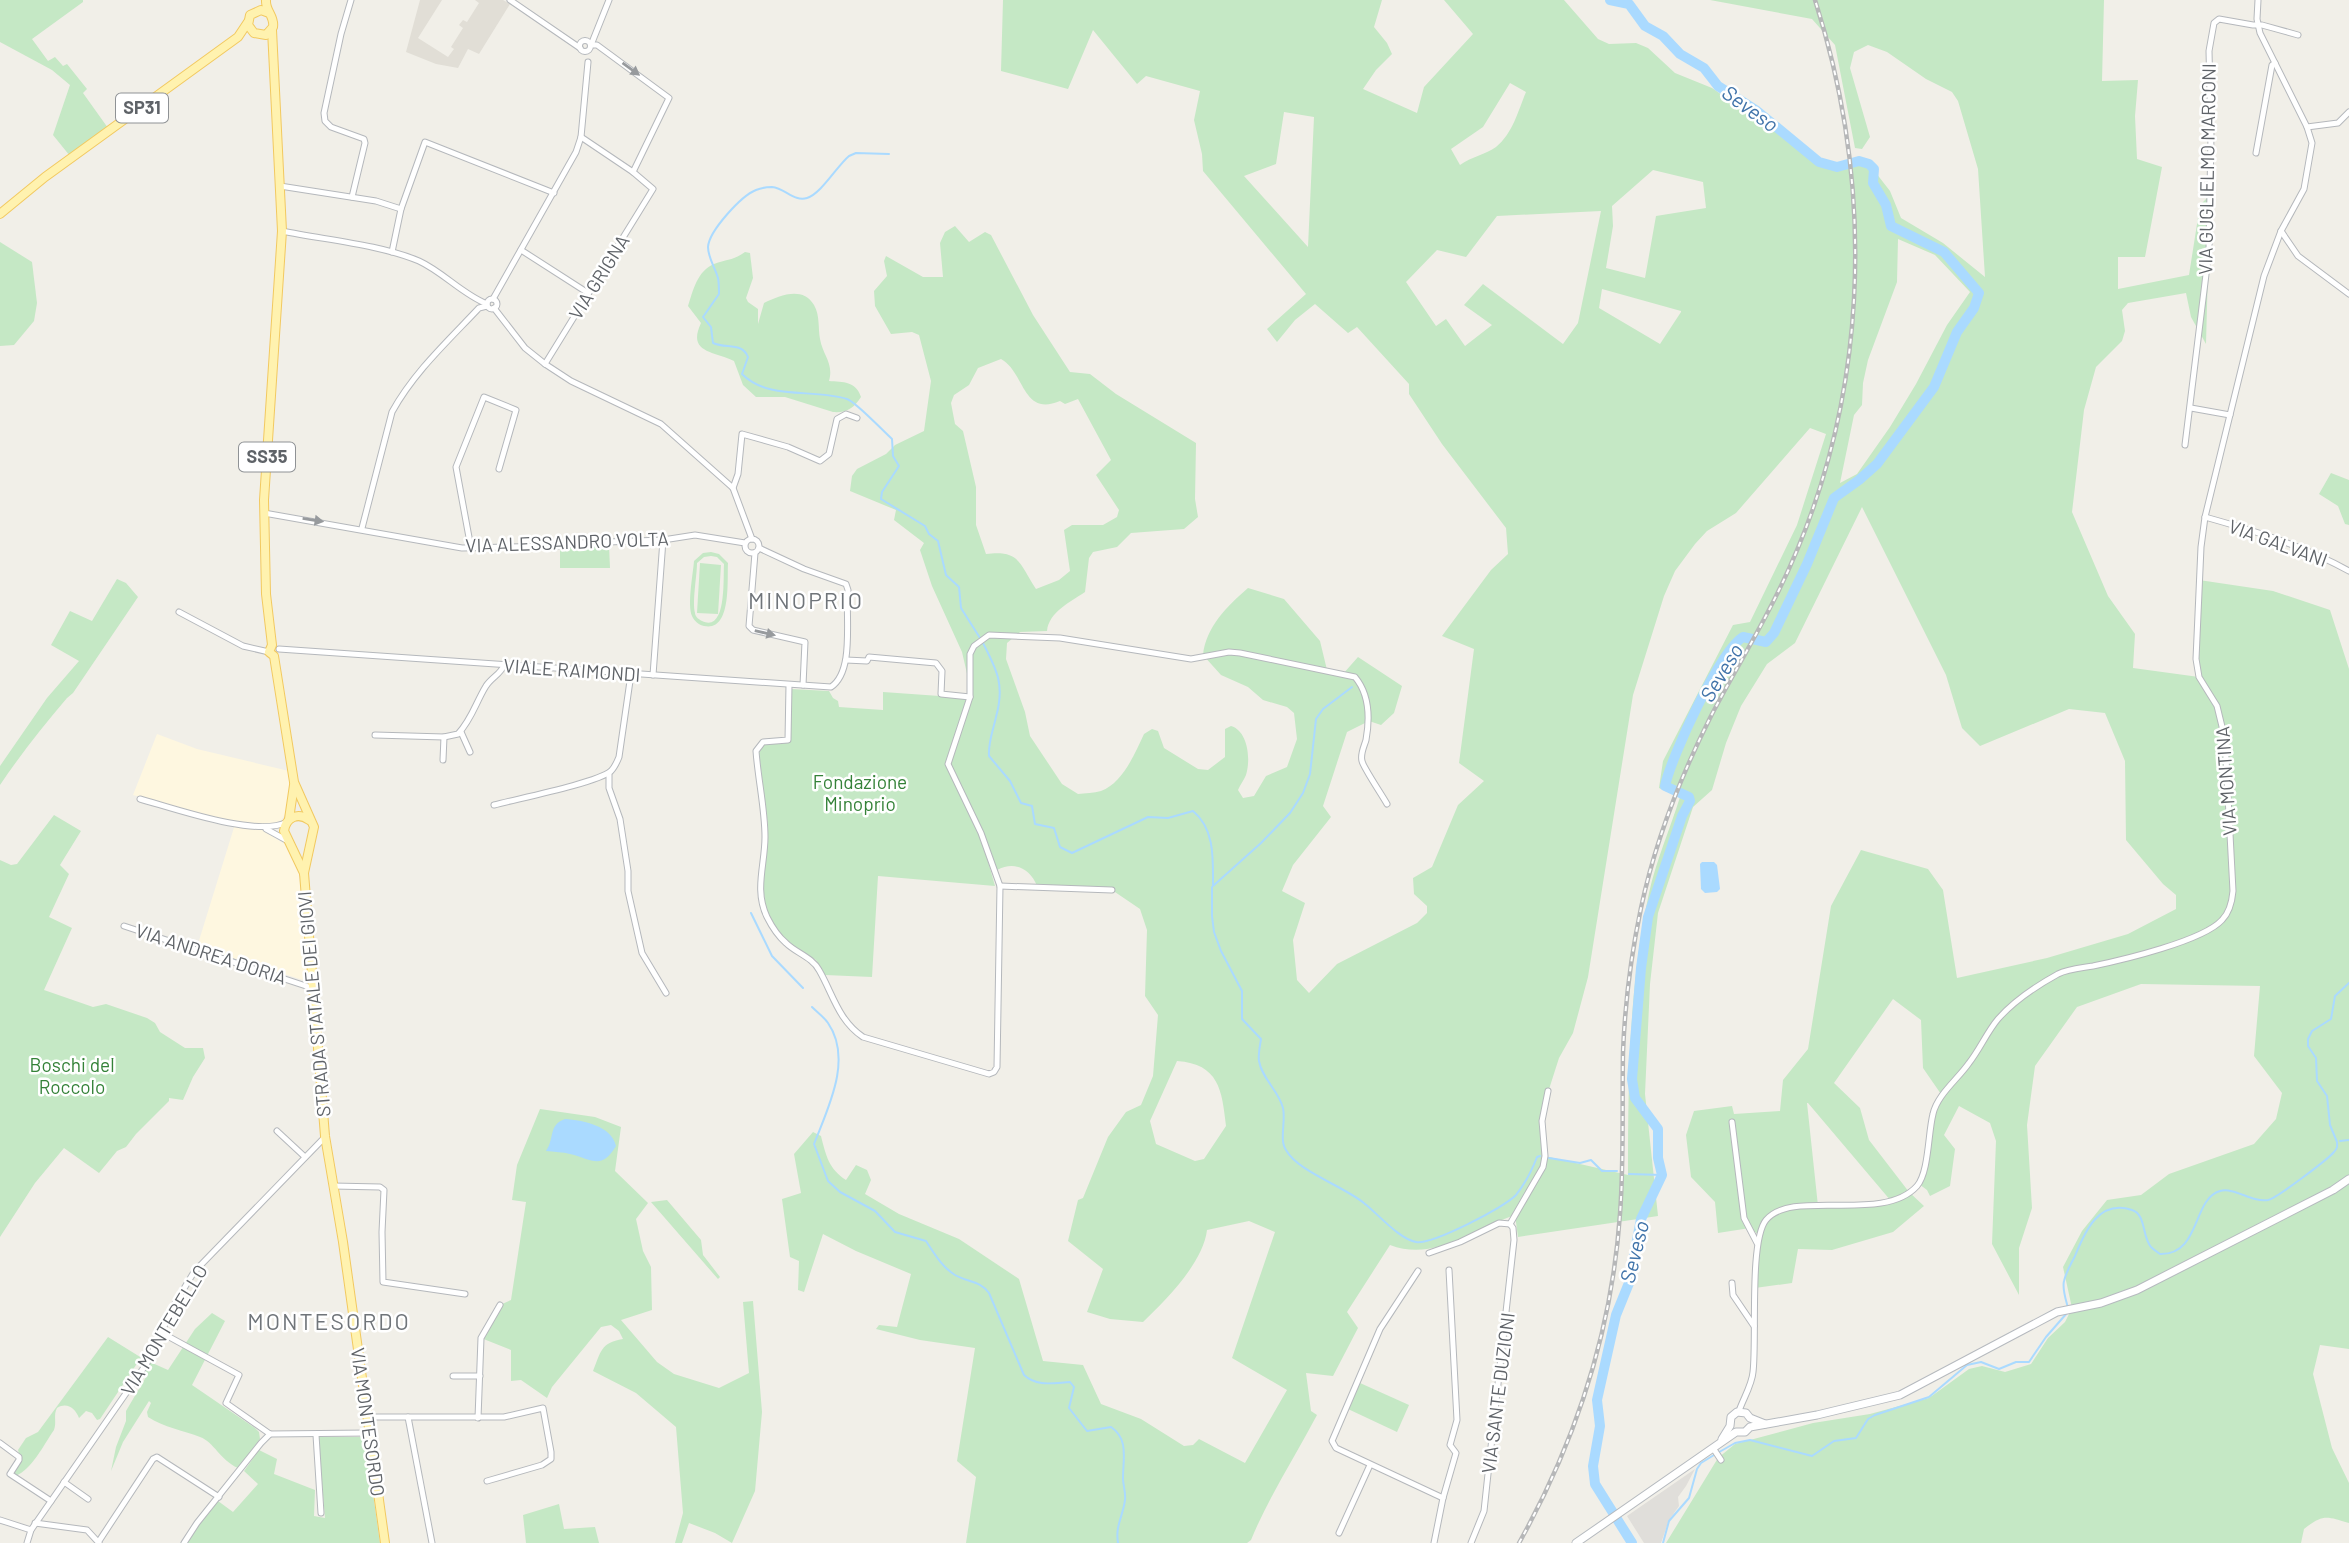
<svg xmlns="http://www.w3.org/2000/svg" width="2349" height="1543" viewBox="0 0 2349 1543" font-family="Barlow,sans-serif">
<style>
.commercial{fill:#fef7e0}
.industrial{fill:#e0deda}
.education{fill:#e1ded6}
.green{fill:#c5e8c5;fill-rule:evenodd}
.water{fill:#aadaff}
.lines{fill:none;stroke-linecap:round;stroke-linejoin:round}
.stream{stroke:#aadaff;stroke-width:2}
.river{stroke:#aadaff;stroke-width:10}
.minor-casing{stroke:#b5b8bc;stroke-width:7}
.secondary-casing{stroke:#b6babf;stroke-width:9}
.primary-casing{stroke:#f2c960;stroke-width:10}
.minor{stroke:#fff;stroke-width:5}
.secondary{stroke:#fff;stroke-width:7}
.primary{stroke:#fff2af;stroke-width:8}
.rail-casing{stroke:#b6b7b8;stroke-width:4.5}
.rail{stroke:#fff;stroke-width:2;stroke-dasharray:5;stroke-linecap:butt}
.oneway{fill:#979a9d}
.labels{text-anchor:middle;stroke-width:5;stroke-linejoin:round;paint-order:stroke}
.shield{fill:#fff;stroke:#8f9295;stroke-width:2}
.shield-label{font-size:18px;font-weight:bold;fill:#5f6368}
.street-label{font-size:19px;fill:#5f6368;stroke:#fff}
.park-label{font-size:19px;fill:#348238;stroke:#fff}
.water-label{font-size:21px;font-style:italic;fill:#4174aa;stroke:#fff}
.quarter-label{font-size:23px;letter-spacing:2px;fill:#70757a;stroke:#fff}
</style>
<rect width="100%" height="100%" fill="#f1efe8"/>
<polygon class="commercial" points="157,734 197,749 289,771 290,786 286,813 280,822 266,832 286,845 298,863 308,973 306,978 303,980 197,947 236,821 208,817 133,795"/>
<polygon class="industrial" points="1695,1469 1686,1486 1678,1497 1679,1506 1669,1520 1661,1543 1644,1543 1627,1516"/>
<polygon class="education" points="420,0 442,0 418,38 448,57 454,49 451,47 463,28 459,25 463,20 467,22 479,3 475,0 503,0 510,4 479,54 468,49 458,68 436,64 406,52"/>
<g class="green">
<polygon points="0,0 83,0 83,2 32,39 48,61 55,57 63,66 67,64 87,89 83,93 108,128 70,156 53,135 70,85 52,70 0,42"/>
<path d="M1003,0H1382L1374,27L1387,43L1392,54L1376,70L1363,89L1417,113L1424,87L1473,34L1444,0H1564L1598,39L1609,44L1636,43L1648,48L1675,73L1712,88L1819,162L1837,167L1859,161L1869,164L1890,191L1901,218L1943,243L1985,277L1978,169L1958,101L1952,92L1926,79L1887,52L1868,45L1854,52L1850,68L1870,137L1862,149L1855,148L1835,45L1812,19L1710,0H2104L2102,81L2138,80L2135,116L2137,159L2162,167L2145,257H2118V289L2189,275L2200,205L2210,195L2206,344L2191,317L2186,293L2128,303L2122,310L2125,331L2122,341L2096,367L2084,410L2072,512L2108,596L2135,634L2133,668L2199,677L2196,659L2199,580L2273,591L2330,610L2349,669V1349L2320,1345L2313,1374L2332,1448L2349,1483V1523C2326,1516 2323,1514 2304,1529L2301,1543H1666L1718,1458L1735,1444L1813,1423L1870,1414L1929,1398L1969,1369L1982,1366L2005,1372L2031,1364L2048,1338L2065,1322L2072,1308L2063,1267L2082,1231L2107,1200L2141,1195L2169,1174L2254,1144L2276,1119L2282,1093L2254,1056L2260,986L2141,984L2077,1007L2035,1066L2027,1125L2032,1208L2019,1248V1295L1992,1244L1996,1141L1990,1123L1959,1106L1944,1135L1955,1149L1950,1186L1930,1196L1927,1190L1919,1184L1933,1112L1943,1097L1923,1068L1921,1020L1893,999L1834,1083L1860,1108L1869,1140L1909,1192L1924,1206L1893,1232L1832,1250L1798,1249L1792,1283L1755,1288L1759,1235L1750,1228L1718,1233L1715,1202L1691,1177L1686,1135L1694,1111L1732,1106L1734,1114L1780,1111L1783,1080L1808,1049L1831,906L1861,850L1928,869L1943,890L1957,978L2047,958L2128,934L2176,909V895L2163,884L2126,840L2125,761L2105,713L2069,709L1980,746L1962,728L1946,675L1862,507L1795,643L1767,664L1741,706L1726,743L1712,790L1693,807L1658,913L1650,984L1645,1094L1658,1216L1518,1237L1515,1215C1473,1229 1435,1262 1390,1245L1347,1312L1358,1328L1333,1376L1306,1373L1311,1411L1317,1415C1295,1457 1269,1496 1251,1540L1247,1543H966L976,1477L957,1461L975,1348L920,1340L876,1329L879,1325L897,1327L911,1274L856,1251L823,1234L804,1292L798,1290L799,1261L790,1257L782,1199L801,1193L794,1154L813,1132L821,1136C826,1156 829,1169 846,1180L856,1165L867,1170L871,1180L865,1194L899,1214L959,1239L1019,1279L1043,1361L1083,1365L1101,1404L1141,1419L1184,1446L1193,1445L1199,1439L1245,1463L1287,1390L1232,1358L1275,1232L1249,1221L1207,1230C1203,1263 1166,1300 1143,1322L1110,1319L1087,1312L1103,1269L1068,1241L1078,1200L1083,1198L1108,1137L1126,1112L1141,1105L1153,1076L1158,1015L1145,996L1147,930L1140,909L1112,890L1037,886C1030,868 1014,861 997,870L949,764L971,691L962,652L932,586L920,550L924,543L894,520L896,510L850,491L852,476L857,469L886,454L895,445L924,431L931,381L919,335L912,332L891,334L875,306L874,291L887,276L884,261L886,256L923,277H943L940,243L945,232L955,226L969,242L985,232L991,235L1033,315L1070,372L1090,374L1116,394L1196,443L1195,499L1198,517L1184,529L1131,533L1117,547L1093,552L1089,558L1085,592C1070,602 1049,612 1047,631L1020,632L1007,643L1006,659L1025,712L1030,736L1062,784L1078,794C1085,793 1094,793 1101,791C1123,783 1135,753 1144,734L1152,729L1158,731L1164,748L1198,769L1208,770L1225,757V729L1231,726C1248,731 1251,759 1246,775C1244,780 1240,785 1238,790L1243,798L1254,796L1266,776L1287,767L1297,739L1294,713L1287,707L1263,700L1248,687L1221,675L1203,655C1206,627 1227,606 1248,588L1284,599L1320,641L1327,670L1343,674L1358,657L1402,686L1394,713L1381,725L1369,721L1347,732L1323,806L1331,817L1293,865L1282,891L1305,903L1293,940L1297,980L1309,993L1337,964L1417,923L1427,913V906L1414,894L1413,878L1432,867L1458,805L1484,781L1459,763L1474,649L1442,636L1491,570L1508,554L1506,528L1442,444L1409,394V384L1357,327L1348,333L1315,304L1295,320L1277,342L1267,329L1306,294L1203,171L1202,154L1194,120L1200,91L1146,76L1137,84L1093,30L1068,89L1001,71ZM1510,83L1526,92C1518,111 1513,133 1496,147C1486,154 1471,157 1460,165L1451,149L1483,127ZM1284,112L1314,117L1308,247L1244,176L1276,164ZM1653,170L1703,182L1706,208L1656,216L1645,278L1606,268L1613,226L1612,206ZM1601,211L1578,323L1563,344L1483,284L1464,305L1492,325L1465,346L1446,319L1436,326L1406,282L1437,250L1466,257L1497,216ZM1898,239L1935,255L1970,292L1947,325L1916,384L1890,427L1857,474L1840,483L1854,415L1862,405L1863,383L1868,360L1897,282ZM1602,289L1681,311V312L1660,344L1599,308ZM1001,359C1025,372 1022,417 1060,401L1065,404L1078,399L1111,460L1096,475L1119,510L1117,517L1103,525H1072L1064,530L1070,571L1059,580L1036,589C1019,563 1020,550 986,554L976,525V487L963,431L955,424L951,403L954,395L969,385L978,368ZM1810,428L1826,434L1797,525L1750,622L1733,625L1663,761L1659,788L1680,797C1670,829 1656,861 1649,893C1629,986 1628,1080 1628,1175L1545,1156L1543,1108L1559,1058L1573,1033L1588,977L1633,695L1664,596L1675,571L1695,544L1707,531L1736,513ZM1177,1061C1219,1064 1222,1090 1226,1126L1204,1159L1195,1161L1156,1144L1150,1121ZM1807,1103H1808L1891,1201L1818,1206Z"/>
<polygon points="0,242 32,262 37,303 34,321 14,345 0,346"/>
<path d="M745,252L750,253L753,278L746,298L748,302L758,309V324L764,303C780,295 803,286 814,305C820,315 818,328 820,339C823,356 834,363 829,381C843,382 856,381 861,397C854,408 847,413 833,412L785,397H756L743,385L734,361C713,351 687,353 701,323L688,306C693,291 697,271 714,264C727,259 732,261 745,252Z"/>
<polygon points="2331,473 2349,480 2349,525 2345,524 2338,506 2319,494"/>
<polygon points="582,545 609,545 610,568 560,568 560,548"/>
<path d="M711,552L719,554L728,563C727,580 732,632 704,626C699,625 694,621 692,616C687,605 693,574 694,561L703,553ZM711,556L717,557L724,564C723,578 727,633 702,621C698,619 695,616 695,613C692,601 697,576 697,563L704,557Z"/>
<polygon points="700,563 721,565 718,614 697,613"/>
<path d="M117,579L126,583L138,597L73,693L67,698C43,726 21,754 0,785V766L47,698L79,661L51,645L70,611L92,621Z"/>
<polygon points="791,689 829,691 833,698 838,701 839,707 883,710 883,692 968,698 948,764 982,840 995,886 878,876 872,977 825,975 816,960 794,947 784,938 772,921 765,905 763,882 768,826 759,753 763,745 790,742"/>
<polygon points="54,815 81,831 60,865 69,874 49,917 72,928 44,990 93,1007 106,1004 147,1018 155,1023 160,1032 185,1048 203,1048 205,1058 193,1077 183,1100 169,1098 169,1101 136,1134 126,1147 117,1151 99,1173 64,1148 35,1183 0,1237 0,860 11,865 17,864"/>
<path d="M540,1109L595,1117L621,1127L615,1171L648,1203L636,1219L643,1251L651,1267L652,1310L621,1320L657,1362L674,1374L719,1388L749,1373L743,1302L753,1301L762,1412L755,1491L732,1543L715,1533L689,1523L682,1543H675L683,1513L676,1427L636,1393L593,1371C601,1352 600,1343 623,1339L619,1331L611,1325L601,1327L552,1387L547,1398L521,1380L511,1381V1350L481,1338L500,1305L511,1300L526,1202L512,1200L517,1165Z"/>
<polygon points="667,1200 701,1240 703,1255 720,1277 718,1279 651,1202"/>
<path d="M212,1313L225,1321L192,1385L255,1428L259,1432L260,1439L238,1468C220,1460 214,1442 200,1437C185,1431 163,1427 148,1417L147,1412L151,1403L149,1401L123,1442L111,1471L116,1447L126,1421V1411L146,1377V1370L150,1362L168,1370L195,1329Z"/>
<path d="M108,1337L145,1360L142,1364L138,1362L100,1419L97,1420L92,1413L86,1411L79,1418C75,1408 67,1402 57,1408C53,1415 57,1422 54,1430C44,1444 32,1470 15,1476L14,1473L21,1460L18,1450L26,1438L38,1432Z"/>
<polygon points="1360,1383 1409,1405 1397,1432 1348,1409"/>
<polygon points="318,1437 365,1437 380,1543 187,1543 198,1525 218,1501 233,1512 258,1484 244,1471 259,1450 277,1459 274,1474 315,1490 314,1516 325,1518"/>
<polygon points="559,1504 564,1529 595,1527 599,1543 526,1543 523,1515"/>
</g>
<g class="water">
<polygon points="1702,862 1714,862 1717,865 1720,889 1717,892 1705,893 1701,889 1700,864"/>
<path d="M565,1119C583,1120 612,1126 616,1146C601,1171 592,1159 570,1154C563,1152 554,1152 546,1151C555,1138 548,1125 565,1119Z"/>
</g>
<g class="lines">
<g class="stream">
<path d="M889,154L856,153L849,156C837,166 821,194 807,198C794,202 785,188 772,187C767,187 761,188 756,190C741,196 709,231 708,247C708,258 715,267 718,278C719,283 719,289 719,294L703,317L711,327L713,343C726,349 742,342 748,357L742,374C769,401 813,388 847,399C856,402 883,431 892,439L893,456L899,466L882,492L881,499L925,526L929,534L938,541L946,575L959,587L961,608L980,638"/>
<path d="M983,643C997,670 1005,685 996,717C993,731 988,742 989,756L1010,781L1021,803L1032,806L1035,824L1054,828L1060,847L1072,853L1148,817L1168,818L1193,811C1215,829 1213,859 1213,886L1261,843L1290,813L1303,793L1310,774L1316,719L1323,709L1352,687"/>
<path d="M1212,887V916L1214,932L1221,951L1242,991V1019L1261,1039C1260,1046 1258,1054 1259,1061C1262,1079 1279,1091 1283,1108C1286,1121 1279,1140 1286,1150C1298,1172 1346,1187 1365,1204C1378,1214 1399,1239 1416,1242C1432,1245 1505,1207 1516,1195C1525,1184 1532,1170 1537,1157L1540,1156"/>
<polyline points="751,913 772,956 803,988"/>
<path d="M812,1007C817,1012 824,1017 828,1023C853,1059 828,1108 814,1144L828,1181L840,1192L875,1211L895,1232L926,1241C934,1253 942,1267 955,1275C967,1282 981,1281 989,1293L1024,1375C1037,1387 1053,1383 1070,1382L1074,1387L1069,1408L1087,1431L1111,1427C1129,1439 1123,1459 1123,1478C1123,1485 1126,1493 1125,1500C1123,1516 1115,1526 1118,1543"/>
<polyline points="2340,1141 2349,1140"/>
<polyline points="1549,1158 1580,1163 1591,1160 1602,1171 1617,1171"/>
<polyline points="1629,1174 1662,1175"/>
<path d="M2068,1308C2066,1300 2062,1289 2064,1281C2066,1272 2071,1264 2075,1256C2085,1231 2099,1199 2132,1210C2146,1214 2142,1237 2151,1247C2154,1250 2157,1252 2160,1254C2201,1255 2192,1199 2220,1191C2235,1187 2252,1203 2268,1200C2277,1198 2327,1160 2334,1152C2338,1147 2337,1147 2337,1142L2330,1125L2327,1096L2317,1081L2316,1058L2308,1046V1039L2312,1031L2331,1019L2335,996L2349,983"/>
<polyline points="1663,1543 1669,1521 1689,1498 1697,1469 1701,1463 1714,1455 1735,1443 1750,1440 1812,1456 1834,1441 1856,1438 1868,1419 1875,1415 1929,1397 1967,1365 1981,1362 1999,1369 2016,1362 2029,1362 2046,1337 2067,1313"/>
</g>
<path class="river" d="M1610,0L1629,4L1645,26L1663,36L1680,54L1704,68L1718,86L1757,111L1819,162L1837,167L1859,161L1869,164L1874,169L1873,183L1886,205L1891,226L1944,252L1979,293L1974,308L1957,332L1934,387L1877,464L1859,480L1834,498L1807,564L1774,633L1766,642L1743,637C1720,651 1671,757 1665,786L1689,797L1690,801L1682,816L1648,917L1641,968L1632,1079L1635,1098L1658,1129V1158L1662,1175L1641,1219L1629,1283L1616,1315L1597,1400L1600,1426L1593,1466L1595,1484L1632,1543"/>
<defs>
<g id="minor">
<polyline points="351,0 341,34 324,113 325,121 331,127 364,139 365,143 352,197"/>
<polyline points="510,0 580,48"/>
<polyline points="609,0 591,45 597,45 669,98 633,172"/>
<circle cx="585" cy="46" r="5.5"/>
<polyline points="2307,127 2338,123 2349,112"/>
<polyline points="2256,153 2272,65 2275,63"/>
<polyline points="280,186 376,201 401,209"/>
<path d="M282,231C325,240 378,244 419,261C443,272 462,294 487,304"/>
<polyline points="2281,231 2298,256 2349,294"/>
<polyline points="521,250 588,293"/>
<polyline points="392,252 401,209 425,142 554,193"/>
<circle cx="492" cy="304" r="5"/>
<polyline points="493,299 576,152 581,137 588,62"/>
<polyline points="494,308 525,348 545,364 571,381 661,424 733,488 752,539"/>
<polyline points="545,364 653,189 633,172 581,137"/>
<polyline points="2191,408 2230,415"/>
<polyline points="2185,445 2209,250 2211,134 2209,51 2214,23 2219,19 2253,25 2262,25 2298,35"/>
<polyline points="733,488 738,474 742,434 788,447 820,461 829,454 837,419 846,414 857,418"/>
<polyline points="264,513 462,548 558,546 580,543 663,540 695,535 745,543"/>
<path d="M2205,517C2255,531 2304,546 2349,571"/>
<path d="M362,528L392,412C414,372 448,341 479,308L487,306"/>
<circle cx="752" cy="546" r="7"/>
<polyline points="471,548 456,467 484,397 516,410 499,469"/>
<polyline points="755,553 749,626 753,630 805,642 803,685"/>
<polyline points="179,612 243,646 269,652"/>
<path d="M279,649L831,687C855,671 845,617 848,590L846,584L804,569L759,548"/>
<polyline points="653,675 663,540"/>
<path d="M789,685L788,740L763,742L756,751C758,779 765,809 765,837C765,865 754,890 767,917C771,925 779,937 786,943C796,953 812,957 819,970C833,994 838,1020 863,1037L989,1074L994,1072L997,1067L1000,886L981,833L948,764L970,697L941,694L942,671L936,663L869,657L867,661L846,660"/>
<path d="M970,697V654L974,646L989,635L1060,638L1191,659L1229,652L1240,653L1355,677C1370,695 1370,718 1366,740C1364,747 1360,754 1362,761C1363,767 1382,795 1387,804"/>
<polyline points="461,732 470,752"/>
<path d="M375,735L444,737L458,734C472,719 476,702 486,686C492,677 501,674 504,665"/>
<polyline points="443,760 444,737"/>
<polyline points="609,773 609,788 620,819 628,871 628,891 642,953 666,993"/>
<path d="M140,799C173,808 257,838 287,822"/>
<path d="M494,805C516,799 597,783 611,771C615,767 617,762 619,757L631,674"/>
<polyline points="266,829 288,841"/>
<polyline points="1000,886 1112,890"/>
<polyline points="124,926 312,988"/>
<polyline points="1732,1122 1744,1218 1757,1243"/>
<polyline points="277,1131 305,1157"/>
<polyline points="333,1186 380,1187 384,1190 382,1232 383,1282 465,1294"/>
<polyline points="1510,1224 1543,1167 1545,1156 1542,1121 1548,1091"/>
<polyline points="1429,1253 1460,1242 1499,1223 1510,1224"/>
<polyline points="1418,1271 1380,1329 1332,1441 1336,1448 1443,1498"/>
<polyline points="1732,1283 1733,1295 1754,1326"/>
<polyline points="162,1333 239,1375 226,1403 270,1434 369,1433"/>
<polyline points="453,1376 480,1376"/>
<path d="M1739,1411C1743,1399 1752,1385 1753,1372C1757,1340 1749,1241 1766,1220C1792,1188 1883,1224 1917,1186C1929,1172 1928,1133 1933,1114C1937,1095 1958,1079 1969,1063C1980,1049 1987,1032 1998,1019C2013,1002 2038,985 2058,974C2068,969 2082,968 2093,966C2122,960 2203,941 2222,920C2230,912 2232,902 2233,891L2225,739L2217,706L2199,677L2196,659L2201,547L2205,517L2264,276L2281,231L2304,189L2312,143L2307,127L2260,33L2257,19L2258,0"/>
<polyline points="367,1417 504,1417 543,1408 551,1452 551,1459 542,1465 487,1481"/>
<polyline points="408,1417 432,1543"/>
<polyline points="478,1418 481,1338 500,1305"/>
<polyline points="316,1435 321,1513"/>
<polyline points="0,1443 19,1457 19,1460 10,1474 51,1501"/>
<polyline points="1713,1448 1721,1460"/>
<polyline points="64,1482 88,1499"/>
<polyline points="0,1520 31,1530"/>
<polyline points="35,1523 87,1530 99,1543"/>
<polyline points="1339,1533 1370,1465"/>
<polyline points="99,1541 153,1459 157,1457 219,1497"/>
<polyline points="27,1543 31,1530 147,1363 174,1305 194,1272 325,1137"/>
<polyline points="184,1543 197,1523 261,1443 270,1434"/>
<polyline points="1434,1543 1443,1498 1456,1453 1450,1445 1457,1420 1449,1270"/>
<polyline points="1471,1543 1484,1511 1487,1483 1514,1240 1513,1228 1510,1224"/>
</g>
<g id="secondary">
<polyline points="1722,1439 1730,1426 1731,1417 1737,1412 1746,1413 1750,1418 1765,1424"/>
<polyline points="1576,1543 1736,1432 1745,1432 1750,1427 1817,1415 1900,1395 2057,1312 2101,1303 2137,1290 2333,1190 2349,1179"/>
</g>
<g id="primary">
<path d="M266,0C265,11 275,16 273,27L266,35L254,33L248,25L250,15L261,10L269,13"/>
<polyline points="272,30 282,231 264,500 266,594 272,645 269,652 274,656 294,782 314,827 304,873"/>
<polyline points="0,214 45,177 238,37 248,22"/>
<polyline points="289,819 294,785"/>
<path d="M309,820C298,812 286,817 284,831L304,873L325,1136L343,1242L385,1543"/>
</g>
</defs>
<use href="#minor" class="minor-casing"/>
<use href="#secondary" class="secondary-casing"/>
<use href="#primary" class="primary-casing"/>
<use href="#minor" class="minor"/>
<use href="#secondary" class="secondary"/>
<use href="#primary" class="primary"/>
<defs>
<path id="rail" d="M1519,1543C1576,1441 1612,1330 1620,1214C1624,1160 1622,1106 1623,1052C1625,1003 1631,955 1641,908C1655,842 1680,778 1710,718C1732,675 1758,634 1779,590C1869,406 1877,194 1815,0"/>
</defs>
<use href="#rail" class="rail-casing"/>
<use href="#rail" class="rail"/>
</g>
<defs><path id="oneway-solid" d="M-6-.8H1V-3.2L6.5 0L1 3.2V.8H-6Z" transform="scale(1.75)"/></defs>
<g class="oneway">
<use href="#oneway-solid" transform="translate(631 69) rotate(36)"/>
<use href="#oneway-solid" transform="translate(313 520) rotate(9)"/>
<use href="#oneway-solid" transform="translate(765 633) rotate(13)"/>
</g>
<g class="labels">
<g class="shield">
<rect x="116" y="93.5" width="52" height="29" rx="5"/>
<rect x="239" y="442.5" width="56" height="29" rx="5"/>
</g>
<g class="shield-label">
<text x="142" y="114">SP31</text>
<text x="267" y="463">SS35</text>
</g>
<g class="street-label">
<text transform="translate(2207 169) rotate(-89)" y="7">VIA GUGLIELMO MARCONI</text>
<text transform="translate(599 277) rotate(-58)" y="7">VIA GRIGNA</text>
<text transform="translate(567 542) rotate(-2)" y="7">VIA ALESSANDRO VOLTA</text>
<text transform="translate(2278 543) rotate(20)" y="7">VIA GALVANI</text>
<text transform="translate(572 670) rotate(4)" y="7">VIALE RAIMONDI</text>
<text transform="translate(2226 781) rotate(-94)" y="7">VIA MONTINA</text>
<text transform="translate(211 954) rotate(18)" y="7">VIA ANDREA DORIA</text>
<text transform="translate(314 1004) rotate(-95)" y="7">STRADA STATALE DEI GIOVI</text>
<text transform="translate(164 1330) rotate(-59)" y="7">VIA MONTEBELLO</text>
<text transform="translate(1498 1393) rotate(-83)" y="7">VIA SANTE DUZIONI</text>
<text transform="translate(368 1422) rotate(82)" y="7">VIA MONTESORDO</text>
</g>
<g class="park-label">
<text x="860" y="789">Fondazione<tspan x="860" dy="22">Minoprio</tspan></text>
<text x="72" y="1072">Boschi del<tspan x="72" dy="22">Roccolo</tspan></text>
</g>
<g class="water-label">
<text transform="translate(1750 109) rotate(36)" y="7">Seveso</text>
<text transform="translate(1722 673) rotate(-59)" y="7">Seveso</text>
<text transform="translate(1635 1252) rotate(-76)" y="7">Seveso</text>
</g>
<g class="quarter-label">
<text x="806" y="609">MINOPRIO</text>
<text x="329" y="1330">MONTESORDO</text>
</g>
</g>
</svg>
